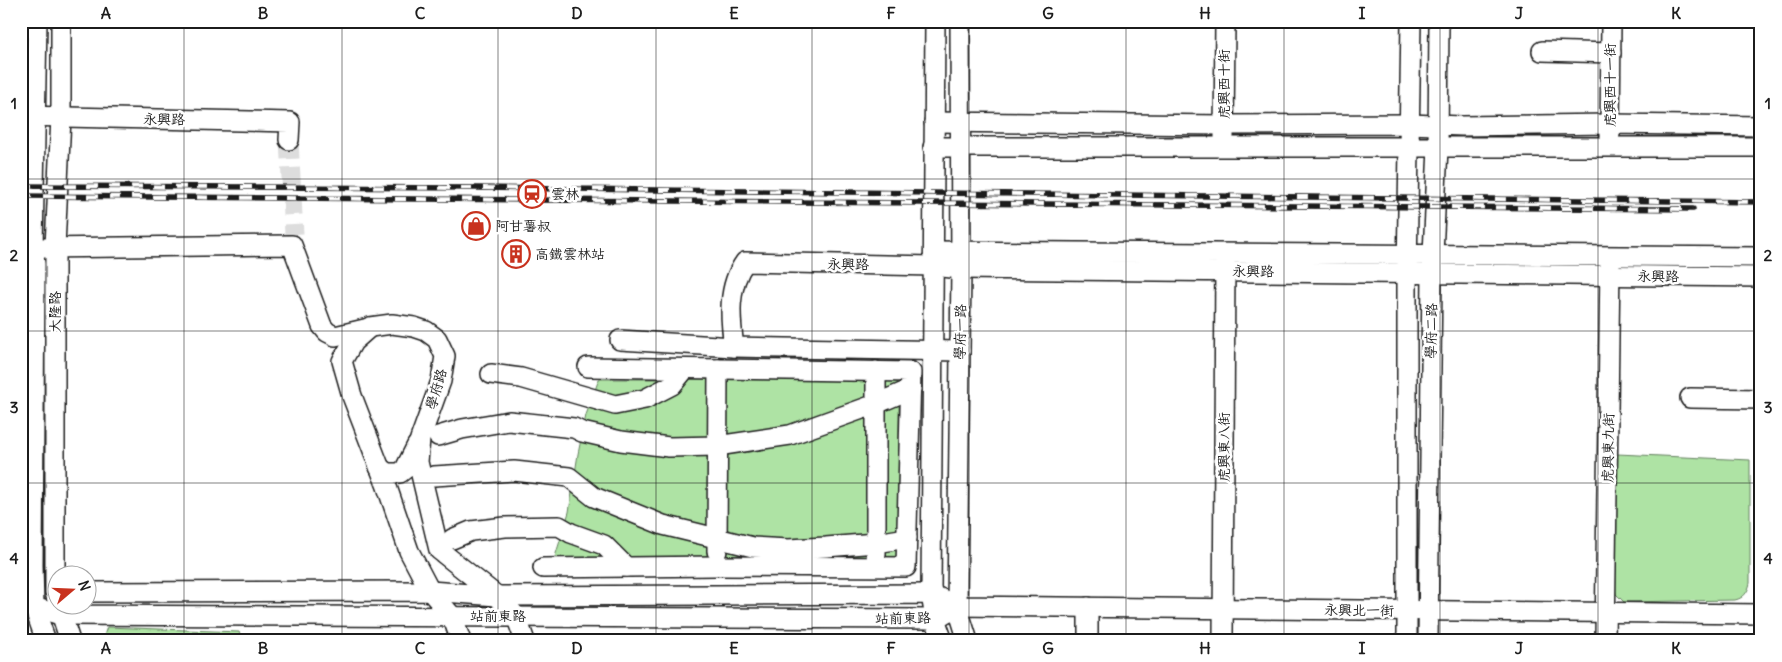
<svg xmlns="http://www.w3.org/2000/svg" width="1782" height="662" viewBox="0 0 1782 662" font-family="Delius,'LXGW WenKai TC',sans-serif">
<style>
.green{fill:#aee3a4;stroke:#658060}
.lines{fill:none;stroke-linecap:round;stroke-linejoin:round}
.minor-tunnel{stroke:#ddd;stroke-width:19;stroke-dasharray:19 9;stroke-linecap:butt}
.minor-casing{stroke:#1c1c1c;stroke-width:22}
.minor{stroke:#fff;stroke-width:19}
.rail-casing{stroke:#1c1c1c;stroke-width:5.5}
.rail{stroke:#fff;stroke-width:4;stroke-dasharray:11;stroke-linecap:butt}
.grid{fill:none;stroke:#1c1c1c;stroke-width:1;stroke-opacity:0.55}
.labels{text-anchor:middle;stroke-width:5;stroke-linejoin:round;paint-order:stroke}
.street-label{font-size:14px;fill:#1c1c1c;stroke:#fff}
.poi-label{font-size:14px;fill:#1c1c1c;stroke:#fff;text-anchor:start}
.neatline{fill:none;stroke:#1c1c1c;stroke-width:2}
.grid-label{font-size:16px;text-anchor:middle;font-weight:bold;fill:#1c1c1c}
</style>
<rect width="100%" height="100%" fill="#fff"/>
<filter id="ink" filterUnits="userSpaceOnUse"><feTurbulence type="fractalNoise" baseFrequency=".02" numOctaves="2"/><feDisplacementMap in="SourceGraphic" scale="10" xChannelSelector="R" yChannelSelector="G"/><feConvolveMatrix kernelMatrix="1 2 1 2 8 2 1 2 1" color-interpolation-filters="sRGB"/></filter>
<g filter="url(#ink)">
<g class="green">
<polygon points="21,276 27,281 23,477 21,477"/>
<polygon points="599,379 899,379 899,559 554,560 569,512 578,454 586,415"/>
<path d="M1617,454L1750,460V583C1748,592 1744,598 1735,600L1624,602L1616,594L1615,587Z"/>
<polygon points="107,627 239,632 243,641 102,641"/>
</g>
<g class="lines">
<polyline class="minor-tunnel" points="289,140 294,234"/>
<defs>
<g id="minor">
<polyline points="37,21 33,248 35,264 33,565 34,607 46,641"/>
<polyline points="935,21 931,594 935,619 943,641"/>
<polyline points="960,21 961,269 957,606 968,641"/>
<polyline points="1542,51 1611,53"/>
<polyline points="21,116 290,122 289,140"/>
<polyline points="934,122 1224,125 1409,124 1462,126 1610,124 1761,126"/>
<polyline points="1610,135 1611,21"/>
<polyline points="1224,137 1225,21"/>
<polyline points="933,147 1761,147"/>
<polyline points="42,248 292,245 322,326 327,332 335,336 369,328"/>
<polyline points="934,251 1761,257"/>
<polyline points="620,340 734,347"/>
<path d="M960,351L734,347C730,318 727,287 745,262L933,266L961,269C1227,271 1494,274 1761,277"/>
<polyline points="491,374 521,378 615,405 645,399 672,385 685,369"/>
<polyline points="1690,398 1761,399"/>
<polyline points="438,436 462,429 509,421 574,428 582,432 621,441 669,447 717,446 790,435 876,404 911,389"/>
<polyline points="379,467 387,473 400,473 405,469 417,445"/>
<polyline points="434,476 514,471 569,477 594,497 663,525 753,547 788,549 826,547 876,543 907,538"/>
<polyline points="452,539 471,531 505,527 559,526 571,533 604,545 626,567"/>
<polyline points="717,551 718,369"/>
<polyline points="876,555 876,371"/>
<polyline points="543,568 716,566 906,567 911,372 588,367"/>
<polyline points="88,592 430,591 497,596 931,594 957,606 1761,614"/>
<polyline points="58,604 55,592 55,247 61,117 61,21"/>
<polyline points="58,604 70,641"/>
<polyline points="34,607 60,615 935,619 957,606"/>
<polyline points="461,641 452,616 430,591 409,551 386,484 352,396 342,361 353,342 370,327 392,324 414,327 426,331 437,339 445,356 441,381 420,439 418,462 439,550 497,596 516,616 525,641"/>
<polyline points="1088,641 1088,607"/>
<polyline points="1223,641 1225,257"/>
<polyline points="1407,641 1407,274 1411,21"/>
<polyline points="1428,641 1432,275 1438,148 1439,21"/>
<polyline points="1605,641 1610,262"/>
</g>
</defs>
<use href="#minor" class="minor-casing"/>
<use href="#minor" class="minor"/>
<defs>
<g id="rail">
<polyline points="21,186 478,188 1761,202"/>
<polyline points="21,196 1693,209"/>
</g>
</defs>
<use href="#rail" class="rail-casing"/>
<use href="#rail" class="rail"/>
</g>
</g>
<path class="grid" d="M184,21V641M342,21V641M498,21V641M656,21V641M812,21V641M969,21V641M1126,21V641M1284,21V641M1440,21V641M1598,21V641M21,179H1761M21,331H1761M21,483H1761"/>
<defs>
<symbol id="station-ring" viewBox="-11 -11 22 22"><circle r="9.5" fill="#fff" stroke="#c8321e" stroke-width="1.5"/><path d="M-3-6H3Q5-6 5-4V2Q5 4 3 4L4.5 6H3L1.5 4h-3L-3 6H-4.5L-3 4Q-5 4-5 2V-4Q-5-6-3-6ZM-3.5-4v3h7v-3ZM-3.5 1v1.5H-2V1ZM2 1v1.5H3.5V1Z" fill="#c8321e"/></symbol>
<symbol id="shop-ring" viewBox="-11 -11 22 22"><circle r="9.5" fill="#fff" stroke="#c8321e" stroke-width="1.5"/><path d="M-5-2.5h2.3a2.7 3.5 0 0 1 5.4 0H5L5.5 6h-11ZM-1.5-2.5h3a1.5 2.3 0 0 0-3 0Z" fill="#c8321e"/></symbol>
<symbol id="building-ring" viewBox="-11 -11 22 22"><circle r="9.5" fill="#fff" stroke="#c8321e" stroke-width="1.5"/><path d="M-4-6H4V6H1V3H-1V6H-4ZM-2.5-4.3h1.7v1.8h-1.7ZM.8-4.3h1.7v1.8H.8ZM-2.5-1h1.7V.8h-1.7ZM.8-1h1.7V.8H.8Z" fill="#c8321e"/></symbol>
</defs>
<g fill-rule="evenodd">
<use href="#station-ring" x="516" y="178" width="32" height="32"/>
<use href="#shop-ring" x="460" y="210" width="32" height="32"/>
<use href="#building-ring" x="500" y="238" width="32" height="32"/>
</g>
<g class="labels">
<g class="street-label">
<text transform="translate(1224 84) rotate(-90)" y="5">虎興西十街</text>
<text transform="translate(1610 85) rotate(-90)" y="5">虎興西十一街</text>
<text transform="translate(164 119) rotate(1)" y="5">永興路</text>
<text transform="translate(848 264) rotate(1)" y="5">永興路</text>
<text transform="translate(1253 271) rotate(1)" y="5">永興路</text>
<text transform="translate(1658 276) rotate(1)" y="5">永興路</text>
<text transform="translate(55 312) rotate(-90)" y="5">大隆路</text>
<text transform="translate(1431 331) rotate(-89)" y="5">學府二路</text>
<text transform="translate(960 332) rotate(-89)" y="5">學府一路</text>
<text transform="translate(436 389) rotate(-74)" y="5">學府路</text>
<text transform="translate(1224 447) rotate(-90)" y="5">虎興東八街</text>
<text transform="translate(1608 448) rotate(-89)" y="5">虎興東九街</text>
<text transform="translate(1359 610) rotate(1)" y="5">永興北一街</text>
<text x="498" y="621">站前東路</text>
<text transform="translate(903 618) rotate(-1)" y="5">站前東路</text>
</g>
<g class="poi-label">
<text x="551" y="199">雲林</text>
<text x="495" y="231">阿甘薯叔</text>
<text x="535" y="259">高鐵雲林站</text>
</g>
</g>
<rect width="1782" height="662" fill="none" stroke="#fff" stroke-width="55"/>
<g transform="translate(72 590) rotate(71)"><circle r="24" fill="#ffffff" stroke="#a4a4a4"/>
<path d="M0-4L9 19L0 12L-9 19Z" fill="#c8321e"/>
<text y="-8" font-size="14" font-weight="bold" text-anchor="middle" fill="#1c1c1c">N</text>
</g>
<rect x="28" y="28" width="1726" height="606" class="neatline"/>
<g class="grid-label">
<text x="106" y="19">A</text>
<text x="263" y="19">B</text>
<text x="420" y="19">C</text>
<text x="577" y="19">D</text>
<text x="734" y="19">E</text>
<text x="891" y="19">F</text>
<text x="1048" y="19">G</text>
<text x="1205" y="19">H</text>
<text x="1362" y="19">I</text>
<text x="1519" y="19">J</text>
<text x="1676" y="19">K</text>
<text x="14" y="109">1</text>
<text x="1768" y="109">1</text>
<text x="14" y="261">2</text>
<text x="1768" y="261">2</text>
<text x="14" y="413">3</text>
<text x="1768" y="413">3</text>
<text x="14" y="564">4</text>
<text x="1768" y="564">4</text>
<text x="106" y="654">A</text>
<text x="263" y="654">B</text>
<text x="420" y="654">C</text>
<text x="577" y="654">D</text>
<text x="734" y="654">E</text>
<text x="891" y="654">F</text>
<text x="1048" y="654">G</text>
<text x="1205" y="654">H</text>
<text x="1362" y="654">I</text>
<text x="1519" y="654">J</text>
<text x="1676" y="654">K</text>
</g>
</svg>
